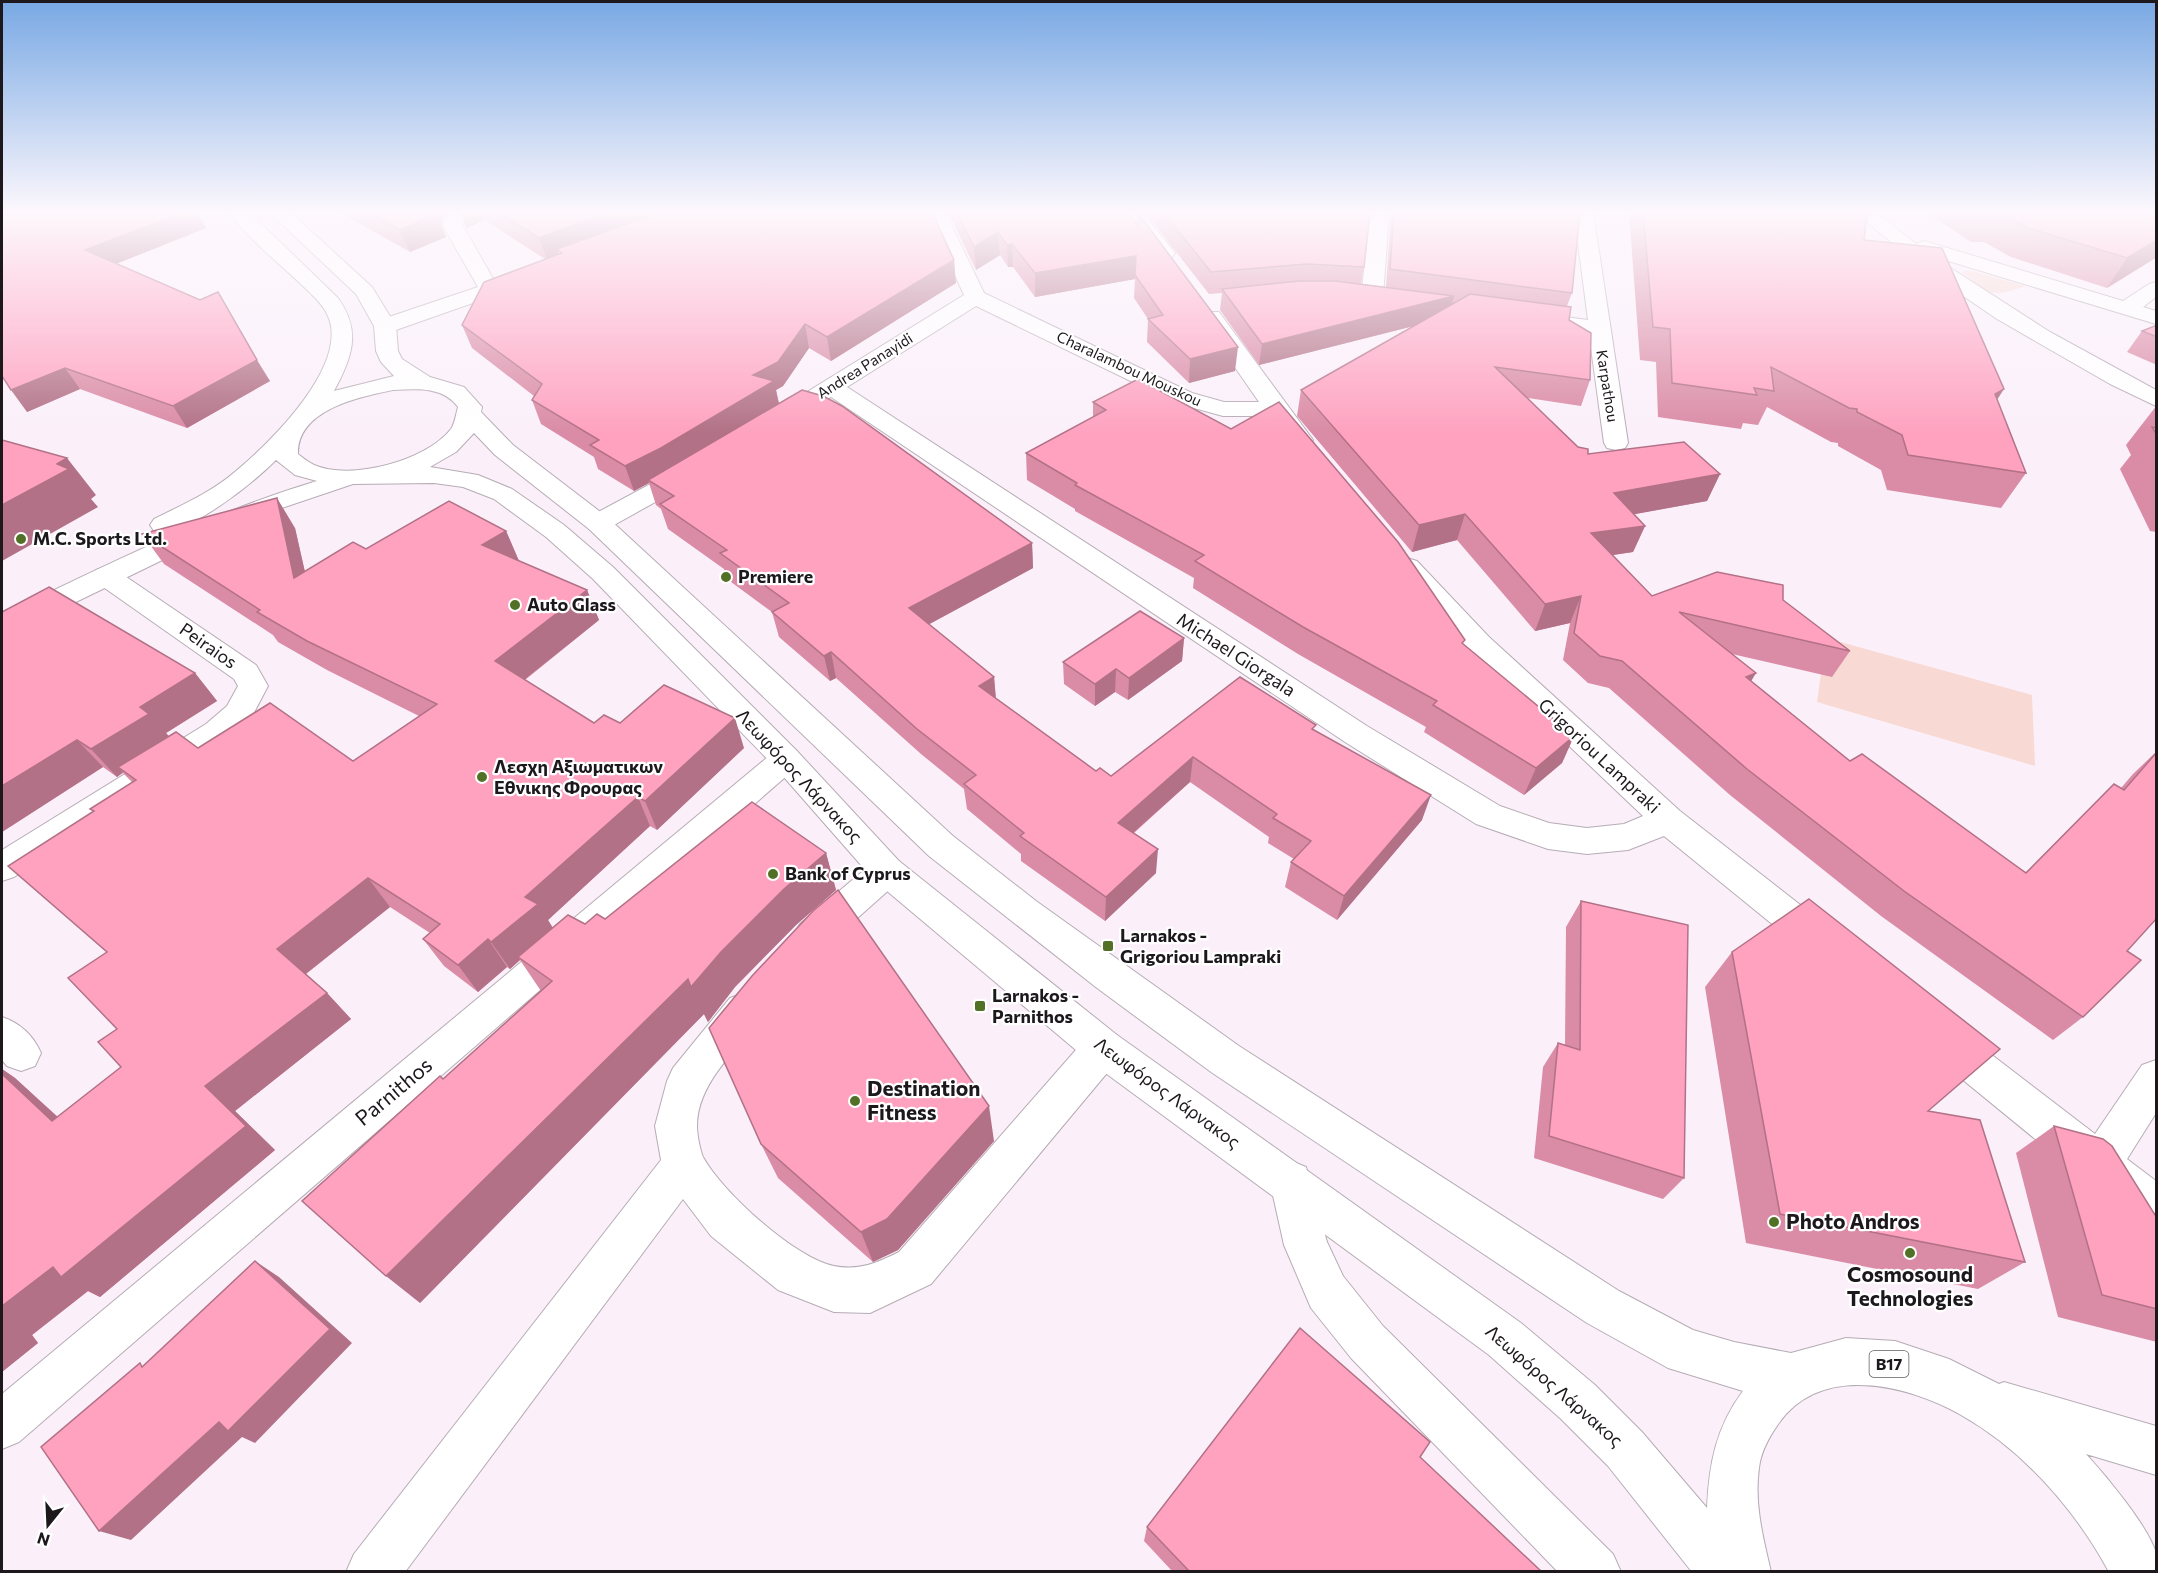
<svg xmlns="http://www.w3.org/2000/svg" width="2158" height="1573" viewBox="0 0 2158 1573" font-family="Commissioner,sans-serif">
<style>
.green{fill:#f8d9d3}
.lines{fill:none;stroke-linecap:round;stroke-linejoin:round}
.minor-casing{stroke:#b6acb5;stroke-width:2}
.major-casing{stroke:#b6acb5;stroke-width:2}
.minor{fill:#fff;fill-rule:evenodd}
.major{fill:#fff;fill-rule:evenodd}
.wall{fill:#da8ba5}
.shaded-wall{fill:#b27186}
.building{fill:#fea2c0;stroke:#b27186;stroke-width:1.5}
.poi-dot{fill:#527126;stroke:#fff;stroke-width:2}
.labels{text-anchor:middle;stroke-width:4.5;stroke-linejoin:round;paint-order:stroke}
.far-street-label{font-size:15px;fill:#1c181c;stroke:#fff}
.shield{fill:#fff;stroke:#605d60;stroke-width:1.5}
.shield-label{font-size:16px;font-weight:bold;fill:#1c181c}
.poi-label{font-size:18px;font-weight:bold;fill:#1c181c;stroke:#fff;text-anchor:start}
.street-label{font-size:18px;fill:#1c181c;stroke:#fff}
.near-poi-label{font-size:21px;font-weight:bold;fill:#1c181c;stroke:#fff;text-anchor:start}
.near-street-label{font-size:21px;fill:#1c181c;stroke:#fff}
</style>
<rect width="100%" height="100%" fill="#fbf0fa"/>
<g class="green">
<path d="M1969,270L2026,286C1989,298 1991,295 1962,272Z"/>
<polygon points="1826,638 2032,695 2035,766 1817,702"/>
</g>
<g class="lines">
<defs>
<g id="minor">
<polygon points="447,212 466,212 463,226 495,282 520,274 527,276 530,280 527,284 393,331 377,331 374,326 377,321 478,287 443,226"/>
<path d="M926,212H945L984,293L1192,393L1224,402H1259L1200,317L1203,312H1219L1313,440L1310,445C1289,450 1281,431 1269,416H1223L1176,403L976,306L847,387L1367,726L1500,806L1549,823L1587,828L1624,824L1643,816L1469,651L1393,567L1397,561L1407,558L1417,561L1489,637L1680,811L1835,932L1840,943L1835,954L1822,959L1809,954L1664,836L1628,850L1587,854L1548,849L1476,824L1345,742L831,397L815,404L807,402L803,397L807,392L964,295Z"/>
<polygon points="1123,212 1142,212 1175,253 1172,257 1158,257"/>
<polygon points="1371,212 1389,212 1383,297 1379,301 1365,301 1361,297"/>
<polygon points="1574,212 1593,212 1628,443 1625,448 1616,450 1607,448 1604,443 1589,333 1534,325 1526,324 1523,319 1526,314 1534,313 1588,320"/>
<polygon points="1855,212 1876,212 1916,244 1924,241 1931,243 2123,301 2149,284 2156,282 2156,297 2143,307 2156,311 2156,324 1932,256 2050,332 2156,390 2156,406 2110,384 1997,319 1925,270"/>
<polygon points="691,464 700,467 704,472 700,477 607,529 598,531 589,529 585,523 589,517 682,467"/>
<polygon points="106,567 116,570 256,665 268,686 249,722 228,741 14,877 2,881 2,850 206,724 227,706 238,686 234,679 96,582 92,576 96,570"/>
<polygon points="786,747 797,751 802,759 797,767 19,1442 2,1449 2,1394 775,751"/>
<polygon points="887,857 899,861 905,871 899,881 826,946 813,950 800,946 795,935 800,924 875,861"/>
<path d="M744,993L758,998L763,1010L758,1022C734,1052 697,1085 697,1126C697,1134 700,1150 703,1157C722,1192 796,1259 834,1266C859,1271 877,1263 899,1252L1089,1035L1103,1030L1117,1035L1123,1048L1117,1061L931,1284L870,1313L834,1312L778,1290L711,1236L683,1199L405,1572H346L354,1554L661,1160L655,1126L667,1081L673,1068L730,998Z"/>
<path d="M2,1017C20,1023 33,1035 41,1053L35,1066L21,1071L7,1066L2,1060Z"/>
<polygon points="1944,1023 1958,1029 2095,1134 2142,1065 2156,1060 2156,1113 2127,1159 2156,1181 2156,1229 2141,1223 2084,1179 1930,1053 1924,1041 1930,1029"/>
<polygon points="1291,1161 1306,1167 1327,1242 1343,1276 1383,1326 1613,1554 1621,1572 1558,1572 1351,1358 1311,1308 1284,1245 1270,1182 1276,1167"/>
</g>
<path id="major" d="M229,212H249L338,298C362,331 352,358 334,391L394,376L381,362L376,351L374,326L356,294L269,212H290L372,287L396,326L398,351L402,359L430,377L464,387L482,407L481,412L513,445L607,517L953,836L1036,901L1239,1046L1619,1291L1693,1330L1734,1342L1791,1353L1846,1338L1895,1341L1949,1359L1999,1384L2004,1382L2156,1426V1475L2086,1454C2106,1476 2148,1526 2156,1553C2158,1558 2156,1566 2156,1572H2109C2075,1509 2023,1450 1961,1415C1906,1384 1821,1364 1779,1423C1769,1437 1761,1451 1759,1468C1754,1504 1763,1537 1771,1572H1692L1608,1466L1561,1419L1489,1355L1089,1061L875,881L775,767L593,579L546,537L494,499L463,487L434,483L353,484L273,511L216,534L12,633L2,636V615C105,566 207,514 317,481L295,475L276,460C254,482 185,539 154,531L150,525L154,519C182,505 212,492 236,471C270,443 352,363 327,314C322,303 312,295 303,286C280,264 247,238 229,212ZM393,390C416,389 443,386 458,407C456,414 455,423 451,429C426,461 351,481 314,465C308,462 303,458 298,454C297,410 358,397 393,390ZM474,433L495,455L589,529L929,856L1097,988L1211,1072L1587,1323L1668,1368L1743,1391C1716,1427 1709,1464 1707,1508L1642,1432L1595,1385L1521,1323L1117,1035L899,861L797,751L613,567L564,525L512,489L478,475L430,467L456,452Z"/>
</defs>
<use href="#minor" class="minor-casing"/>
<use href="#major" class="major-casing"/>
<use href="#minor" class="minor"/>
<use href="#major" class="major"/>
</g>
<g class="wall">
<polygon points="2,212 197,212 206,228 116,264 270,381 187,428 80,389 27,412"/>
<polygon points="339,212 445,212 441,224 446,237 410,252"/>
<polygon points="461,212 932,212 956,283 831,361 809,348 783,386 776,390 779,403 1032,543 1033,568 929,624 994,677 996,698 1096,771 1111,776 1240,677 1315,730 1422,820 1337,920 1285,887 1291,862 1294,859 1268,843 1269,837 1190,782 1134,833 1156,873 1105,921 1021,861 1021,854 967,809 964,789 921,754 836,678 830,681 779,637 772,612 727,579 724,569 668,529 661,509 656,505 649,483 634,491 598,469 594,457 541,424 532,400 534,396 472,348 462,325 545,259 484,220 467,228"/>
<polygon points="948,212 1128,212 1235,371 1189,383 1147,342 1148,319 1134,298 1135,279 1035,297 1013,267 1008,267 1000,255 976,270"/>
<polygon points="1145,212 1370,212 1364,267 1361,284 1386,287 1391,212 1580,212 1572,293 1567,306 1569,320 1590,380 1581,406 1528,398 1578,447 1588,454 1720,474 1707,501 1634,514 1645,526 1633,552 1612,555 1652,596 1783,600 1850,651 1832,677 1732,654 1751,681 1850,761 2026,872 2121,788 2133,774 2157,751 2127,951 2083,1017 2053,1040 1881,916 1730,795 1609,688 1588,683 1563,660 1570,623 1535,631 1457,540 1412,552 1297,416 1301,390 1414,326 1259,365 1220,310 1222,293 1209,294"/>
<polygon points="1629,212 1867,212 1864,240 1997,400 2026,473 2001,508 1887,490 1881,470 1838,446 1838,443 1831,442 1767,407 1758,425 1743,423 1741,429 1658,417 1656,362 1640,360"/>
<polygon points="1926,212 2135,212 2157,219 2157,257 2107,288 2011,257 1984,242 1971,242"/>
<polygon points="2157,325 2157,365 2127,352 2142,331"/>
<polygon points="1138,379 1574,736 1562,763 1524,795 1424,732 1426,727 1298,654 1193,588 1194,578 1075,511 1075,509 1027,480 1026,453 1093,417 1093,402"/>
<polygon points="2157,405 2157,532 2150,531 2120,469 2131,455 2126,445"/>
<polygon points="295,528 305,572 366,549 506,531 519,561 587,590 599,620 525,680 594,723 620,723 744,748 657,830 650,826 548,920 552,928 585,924 605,919 826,853 836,890 796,925 735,987 708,1022 704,1014 420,1303 443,1079 541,991 520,960 510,969 507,967 478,992 444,966 423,939 430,933 390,907 306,974 327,993 351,1019 235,1111 275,1150 100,1297 88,1291 32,1335 38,1343 2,1372 2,1069 15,1078 58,1117 121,1067 117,1029 107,952 93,812 132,782 123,773 117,777 103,767 2,832 2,612 195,673 217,701 166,733 169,736 198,748 353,761 419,716 327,670 278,642 273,635 164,564 142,534"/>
<polygon points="1184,638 1182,661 1128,700 1115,692 1095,706 1064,684 1063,662"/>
<polygon points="1581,901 1684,1178 1663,1199 1534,1158 1543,1067 1558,1043 1565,1045 1566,927"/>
<polygon points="1732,952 1928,1111 2025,1262 1978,1289 1746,1243 1705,987"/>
<polygon points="2054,1126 2157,1216 2157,1342 2058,1317 2016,1153"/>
<polygon points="994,1141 898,1250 873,1262 778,1178 761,1144"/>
<polygon points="1420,1457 1542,1572 1173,1572 1144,1541 1147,1527"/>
</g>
<g class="shaded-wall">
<polygon points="185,212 197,212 206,228 98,271 85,250"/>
<polygon points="436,212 445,212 441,224 446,237 410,252 400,230"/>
<polygon points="461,212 481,212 484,220 467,228"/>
<polygon points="609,212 676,212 557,249 559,256 547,260 539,238"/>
<polygon points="998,232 1000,255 976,270 974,247"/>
<polygon points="2157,240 2157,257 2107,288 2127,258"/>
<polygon points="1012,244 1013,267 1008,267 1007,245"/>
<polygon points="1136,256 1135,279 1035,297 1035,273"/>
<polygon points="954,260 956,283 831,361 827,337"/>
<polygon points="1454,296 1449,317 1259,365 1262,344"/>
<polygon points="805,324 809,348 783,386 776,390 779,405 648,480 649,483 634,491 625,466 753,375"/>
<polygon points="1238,347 1235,371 1189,383 1190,359"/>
<polygon points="257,360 270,381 187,428 173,406"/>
<polygon points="65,368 80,389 27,412 11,390"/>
<polygon points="2004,389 1982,423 1995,394"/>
<polygon points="67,458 96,495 91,499 98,507 2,561 2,505 57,464"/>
<polygon points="1720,474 1707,501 1603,520 1614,493"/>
<polygon points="277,498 295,528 313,608 294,578"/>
<polygon points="1465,514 1457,540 1412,552 1419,525"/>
<polygon points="1645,526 1633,552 1580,560 1591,533"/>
<polygon points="506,531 519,561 482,545"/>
<polygon points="1032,543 1033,568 913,633 909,608"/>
<polygon points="587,590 599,620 510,691 495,661"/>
<polygon points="1581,596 1570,623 1535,631 1545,604"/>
<polygon points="1184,638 1182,661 1128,700 1129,678"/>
<polygon points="831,652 836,678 830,681 824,656"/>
<polygon points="1116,669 1115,692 1095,706 1095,684"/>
<polygon points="195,673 217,701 166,733 173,742 118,767 123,772 117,777 91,749 140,707"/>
<polygon points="1756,673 1740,700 1746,677"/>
<polygon points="994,677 996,702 979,686"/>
<polygon points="735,718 744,748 657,830 645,801"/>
<polygon points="1574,736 1562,763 1524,795 1536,768"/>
<polygon points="77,740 103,767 2,832 2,786"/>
<polygon points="1193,757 1190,782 1117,847 1118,823"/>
<polygon points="1431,795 1422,820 1337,920 1344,896"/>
<polygon points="638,797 650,826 548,920 555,931 518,957 520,960 510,969 491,942 525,897"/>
<polygon points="1158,849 1156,873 1105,921 1106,897"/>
<polygon points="826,853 836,890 796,925 735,987 708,1022 704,1014 420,1303 386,1276 688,979 721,952 784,889"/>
<polygon points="368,878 390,907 303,976 277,949"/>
<polygon points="488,939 507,967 478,992 458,965"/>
<polygon points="327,993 351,1019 235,1111 275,1150 100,1297 88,1291 32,1335 38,1343 2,1372 2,1306 205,1086"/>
<polygon points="2,1069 15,1078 89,1146 52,1121 2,1074"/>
<polygon points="989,1106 994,1141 898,1250 873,1262 861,1232"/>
<polygon points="255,1261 279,1277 352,1343 255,1443 242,1437 131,1540 99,1531"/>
</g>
<g class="building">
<polygon points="2,212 185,212 85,250 200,300 218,292 257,360 173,406 65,368 11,390 2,376"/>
<polygon points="369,212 436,212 437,214 400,230"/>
<polygon points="498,212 609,212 539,238"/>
<polygon points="660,212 932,212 954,260 827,337 805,324 778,362 753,375 774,381 661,448 625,466 590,445 599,440 532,400 542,384 462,325 484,282 562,253 557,249"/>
<polygon points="957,212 1128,212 1138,225 1138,213 1238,347 1190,359 1148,319 1163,315 1135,275 1136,256 1035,273 1012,244 1007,245 998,232 974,247"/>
<polygon points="1163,212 1370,212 1364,267 1307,264 1211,272"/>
<polygon points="1394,212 1580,212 1572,293 1390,269"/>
<polygon points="1643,212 1867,212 1864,240 1942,248 2004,389 1995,394 2026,473 1908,455 1902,435 1857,412 1857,409 1849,408 1771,367 1774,391 1754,388 1757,395 1672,383 1670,329 1653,327"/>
<polygon points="1987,212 2135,212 2157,219 2157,240 2127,258 2029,228 2000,213 1988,213"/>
<polygon points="1299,281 1335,281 1454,296 1262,344 1222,289"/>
<polygon points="1470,294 1571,307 1569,320 1591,333 1590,380 1495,367 1578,447 1588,449 1588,454 1684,442 1720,474 1614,493 1645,526 1591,533 1652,596 1717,572 1783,585 1783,600 1850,651 1679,612 1756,673 1746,677 1850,761 1862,754 2026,873 2114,784 2124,790 2157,752 2157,918 2127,951 2141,960 2083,1017 1904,891 1747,769 1622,661 1600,656 1574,633 1581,596 1545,604 1465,514 1419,525 1301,390"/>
<polygon points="2157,325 2157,337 2142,331"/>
<polygon points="1138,379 1231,429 1279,402 1398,542 1465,640 1462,643 1574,736 1536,768 1433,705 1437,701 1303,627 1195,561 1204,555 1075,485 1077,483 1026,453 1106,410 1093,402"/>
<polygon points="802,390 823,396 842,406 1032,543 909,608 994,677 979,686 1096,771 1100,768 1111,776 1240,677 1316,725 1312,729 1431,795 1344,896 1291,862 1311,841 1273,818 1277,814 1193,757 1118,823 1158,849 1106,897 1020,836 1024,833 964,784 976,775 917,729 831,652 824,656 772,612 789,603 720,553 727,550 660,504 674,496 648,480"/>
<polygon points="2152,427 2157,428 2157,435"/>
<polygon points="2,440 67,458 57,464 69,469 2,505"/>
<polygon points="277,498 294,578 353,542 366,549 449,501 506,531 482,545 587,590 495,661 594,723 604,715 620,723 664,685 735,718 645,801 638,797 525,897 538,904 491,942 488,939 458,965 423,939 440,924 368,878 277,949 327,993 205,1086 246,1126 61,1277 53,1267 2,1306 2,1074 52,1121 121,1067 98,1042 117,1029 68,978 107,952 8,866 94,811 90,809 136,780 118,767 176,732 198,748 270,703 353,761 437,704 307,641 257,612 260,610 142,534"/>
<polygon points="49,587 195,673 140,707 149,714 91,749 77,740 2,786 2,612"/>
<polygon points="1140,611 1184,638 1129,678 1116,669 1095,684 1063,662"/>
<polygon points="752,802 826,853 784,889 721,952 691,987 688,979 386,1276 302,1201 440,1076 443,1079 552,981 518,957 568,915 585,924 597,914 605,919"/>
<polygon points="838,890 989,1106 887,1219 861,1232 761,1144 709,1028 752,976 813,911"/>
<polygon points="1809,899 2000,1049 1928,1111 1980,1120 2025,1262 1780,1214 1732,952"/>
<polygon points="1581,901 1688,925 1684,1178 1549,1136 1558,1043 1580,1050"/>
<polygon points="2054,1126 2103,1139 2112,1146 2155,1215 2157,1216 2157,1309 2102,1295"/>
<polygon points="255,1261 330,1329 228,1431 219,1422 99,1531 41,1447 140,1363 142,1367"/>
<polygon points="1300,1328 1430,1442 1420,1457 1542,1572 1190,1572 1147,1527"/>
</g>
<linearGradient id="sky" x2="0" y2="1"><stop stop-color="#78a8e4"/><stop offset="0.49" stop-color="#fdf8fd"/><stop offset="1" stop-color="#fdf8fd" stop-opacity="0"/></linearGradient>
<rect width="2158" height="433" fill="url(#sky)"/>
<g class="poi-dot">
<circle cx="21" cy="539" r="6"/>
<circle cx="726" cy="577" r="6"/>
<circle cx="515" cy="605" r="6"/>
<circle cx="482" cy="777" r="6"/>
<circle cx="773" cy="874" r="6"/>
<rect x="1102" y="940" width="12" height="12" rx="3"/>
<rect x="974" y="1000" width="12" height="12" rx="3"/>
<circle cx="855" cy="1101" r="6"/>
<circle cx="1774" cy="1222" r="6"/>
<circle cx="1910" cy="1253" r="6"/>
</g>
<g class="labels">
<g class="far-street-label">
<text transform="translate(865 366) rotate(-32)" y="5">Andrea Panayidi</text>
<text transform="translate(1129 369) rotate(25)" y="5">Charalambou Mouskou</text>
<text transform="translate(1607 386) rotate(81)" y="5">Karpathou</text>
</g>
<rect class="shield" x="1869.5" y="1351" width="39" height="26" rx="4.5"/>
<g class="shield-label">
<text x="1889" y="1370">B17</text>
</g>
<g class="poi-label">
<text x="33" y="545">M.C. Sports Ltd.</text>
<text x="738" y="583">Premiere</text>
<text x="527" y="611">Auto Glass</text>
<text x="494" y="773">Λεσχη Αξιωματικων<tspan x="494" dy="21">Εθνικης Φρουρας</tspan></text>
<text x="785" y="880">Bank of Cyprus</text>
<text x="1120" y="942">Larnakos -<tspan x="1120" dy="21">Grigoriou Lampraki</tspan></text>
<text x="992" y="1002">Larnakos -<tspan x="992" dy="21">Parnithos</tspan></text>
</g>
<g class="street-label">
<text transform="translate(208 646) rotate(35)" y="6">Peiraios</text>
<text transform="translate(1236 655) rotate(33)" y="6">Michael Giorgala</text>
<text transform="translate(1599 756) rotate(43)" y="6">Grigoriou Lampraki</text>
<text transform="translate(799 776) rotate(47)" y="6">Λεωφόρος Λάρνακος</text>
<text transform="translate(1167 1093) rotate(36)" y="6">Λεωφόρος Λάρνακος</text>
<text transform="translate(1554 1386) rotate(41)" y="6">Λεωφόρος Λάρνακος</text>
</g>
<g class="near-poi-label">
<text x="867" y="1096">Destination<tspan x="867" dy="24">Fitness</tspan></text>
<text x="1786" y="1229">Photo Andros</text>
<text x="1910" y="1282" text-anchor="middle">Cosmosound<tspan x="1910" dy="24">Technologies</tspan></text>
</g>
<g class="near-street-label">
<text transform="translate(394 1092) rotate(-40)" y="7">Parnithos</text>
</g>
</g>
<rect width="2158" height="1573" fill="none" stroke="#1c181c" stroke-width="6"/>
<g transform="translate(48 1525) rotate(198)" stroke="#ffffff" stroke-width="4.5" paint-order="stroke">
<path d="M0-4.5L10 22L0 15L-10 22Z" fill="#1c181c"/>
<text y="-9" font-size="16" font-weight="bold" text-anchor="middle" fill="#1c181c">N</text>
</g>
</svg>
